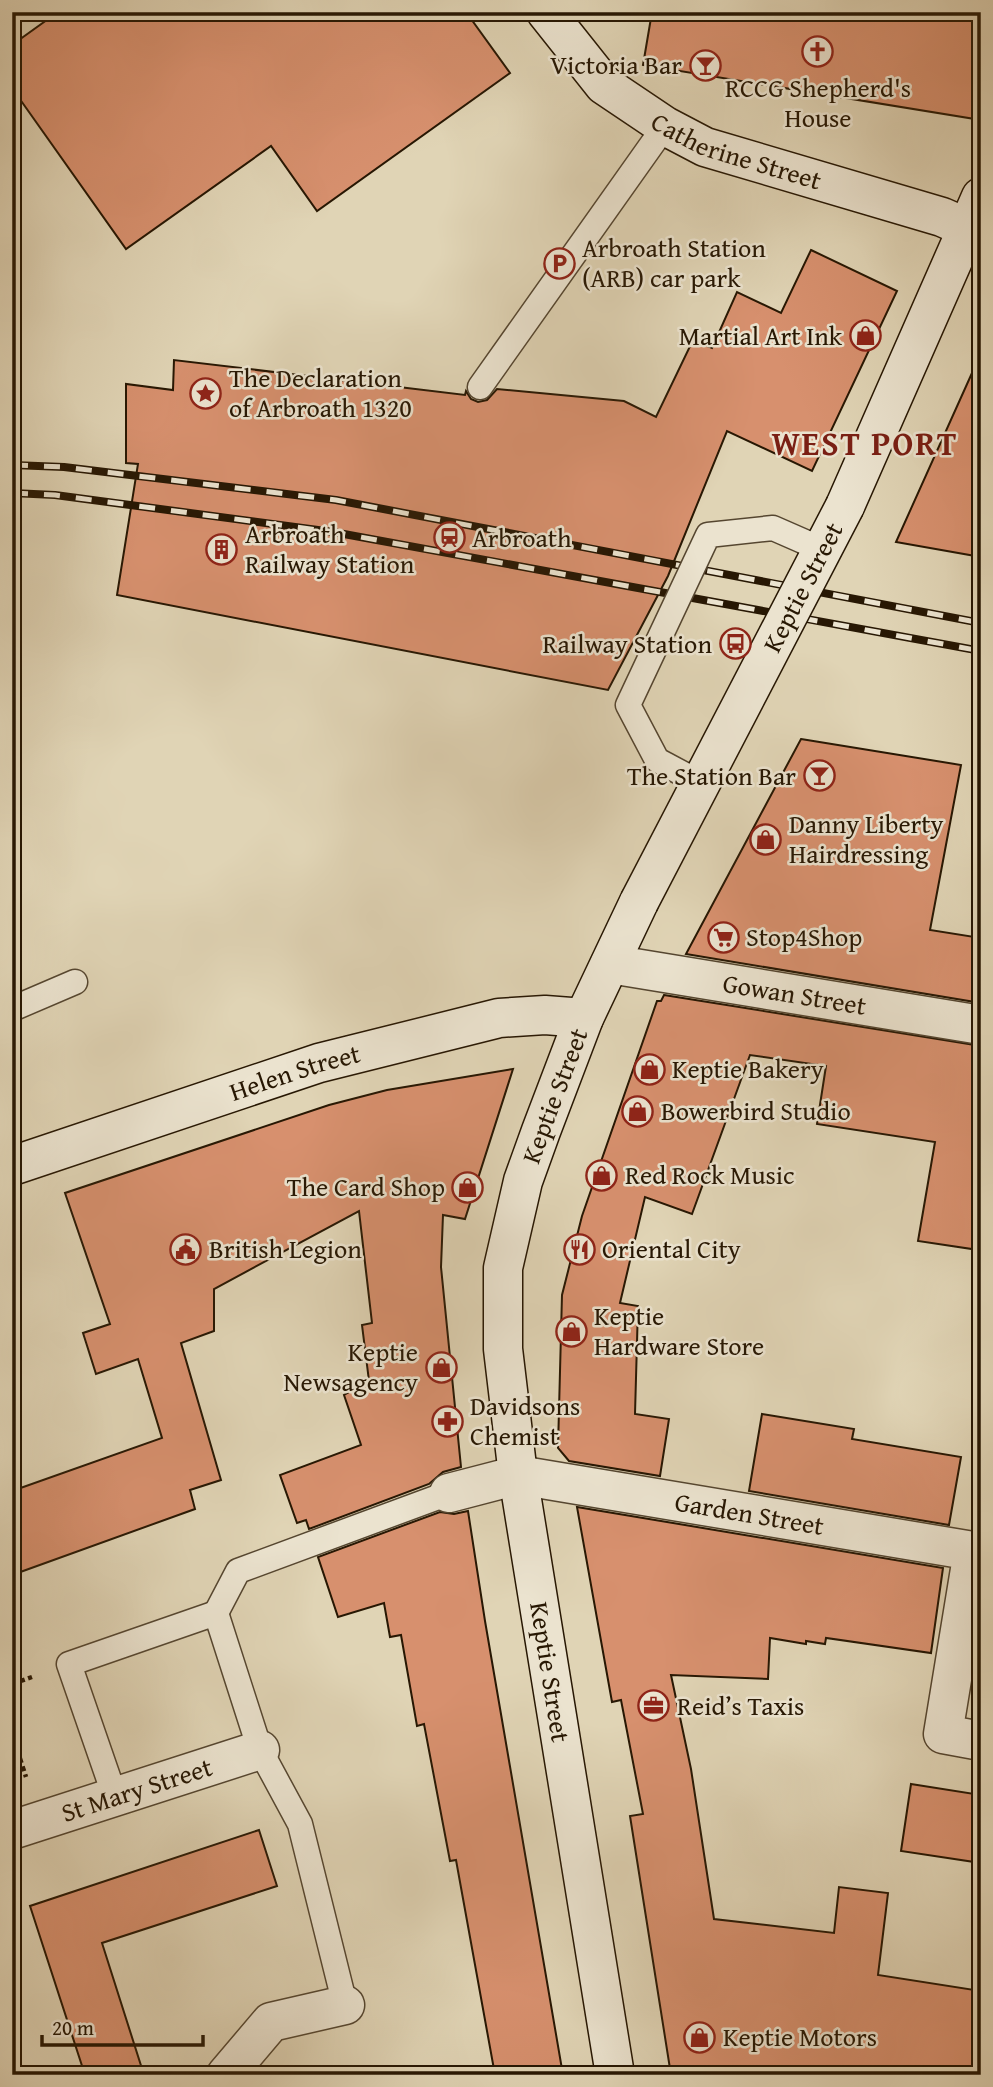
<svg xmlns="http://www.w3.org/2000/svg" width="993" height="2087" viewBox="0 0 993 2087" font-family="'Gentium Book Plus',serif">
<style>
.building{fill:#d7906e;stroke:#271703;stroke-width:2}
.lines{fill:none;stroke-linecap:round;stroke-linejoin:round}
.lane-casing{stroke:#554630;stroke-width:27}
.street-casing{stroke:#554630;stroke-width:41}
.secondary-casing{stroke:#271703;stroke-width:41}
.path{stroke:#271703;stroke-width:4.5;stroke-dasharray:5 3.5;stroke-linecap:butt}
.lane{stroke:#ebe3cf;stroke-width:24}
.street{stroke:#ebe3cf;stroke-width:38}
.secondary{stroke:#ebe3cf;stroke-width:38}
.rail-casing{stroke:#271703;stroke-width:8}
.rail{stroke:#ebe3cf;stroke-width:5;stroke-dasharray:16;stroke-linecap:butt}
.lane-bridge-casing{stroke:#554630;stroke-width:27;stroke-linecap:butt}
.secondary-bridge-casing{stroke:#271703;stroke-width:41;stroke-linecap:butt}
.lane-bridge{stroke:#ebe3cf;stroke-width:24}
.secondary-bridge{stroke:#ebe3cf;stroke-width:38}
.labels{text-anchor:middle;stroke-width:5;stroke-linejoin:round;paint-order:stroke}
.poi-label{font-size:26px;fill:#271703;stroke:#ebe3cf;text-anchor:start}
.street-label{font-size:26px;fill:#271703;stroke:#ebe3cf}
.district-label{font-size:33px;font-weight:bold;letter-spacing:2px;fill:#7a1f14;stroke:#ebe3cf}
</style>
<rect width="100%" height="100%" fill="#e0d4b5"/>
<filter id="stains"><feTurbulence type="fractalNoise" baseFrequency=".00286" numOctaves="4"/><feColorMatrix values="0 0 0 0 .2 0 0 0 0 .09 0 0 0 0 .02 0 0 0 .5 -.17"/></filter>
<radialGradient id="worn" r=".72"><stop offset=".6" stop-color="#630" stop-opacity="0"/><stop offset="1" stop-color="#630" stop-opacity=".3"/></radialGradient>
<g class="building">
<polygon points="58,12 466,12 510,73 317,211 271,146 126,249 12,88 12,45"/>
<polygon points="652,12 981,12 981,120 643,65"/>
<polygon points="811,250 897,291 812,471 727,431 668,576 608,690 117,595 138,464 126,463 126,384 173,390 174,360 465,395 466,391 471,399 478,402 487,400 497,389 624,401 656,417 693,340 712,348 737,292 781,313"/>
<polygon points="981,353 981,557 896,542"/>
<polygon points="801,739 961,765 930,930 981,938 981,1003 686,954"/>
<polygon points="664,995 981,1046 981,1199 972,1249 918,1241 935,1142 817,1124 826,1066 750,1055 692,1214 645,1197 620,1303 638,1306 635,1414 669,1419 660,1476 569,1461 558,1448 562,1295 582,1216 657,1001 661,1001"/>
<polygon points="513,1069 465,1219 443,1215 441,1267 461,1467 443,1472 429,1484 309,1529 306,1520 297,1523 280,1475 361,1445 344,1395 369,1381 362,1325 372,1323 359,1211 214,1289 214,1331 181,1343 221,1480 190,1490 195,1509 12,1575 12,1491 162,1438 138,1359 96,1374 83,1333 110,1324 65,1193 329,1105 387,1090"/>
<polygon points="762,1414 854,1429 852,1439 961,1457 949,1525 749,1491"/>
<polygon points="577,1507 943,1568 931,1653 826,1638 825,1644 806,1641 806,1644 770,1638 768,1679 671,1675 691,1769 714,1919 834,1933 839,1887 888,1893 878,1975 981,1991 981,2075 671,2075 630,1816 643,1814 621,1700 612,1702"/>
<polygon points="468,1511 485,1621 563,2075 495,2075 456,1860 450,1861 424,1724 417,1726 401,1635 390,1637 384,1603 338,1617 318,1557 440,1512 454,1514"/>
<polygon points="911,1784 981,1795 981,1863 901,1851"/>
<polygon points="259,1830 277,1886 102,1943 144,2075 85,2075 30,1906"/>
</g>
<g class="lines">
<defs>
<g id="lane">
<polyline points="480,387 665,126"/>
<polyline points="12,1009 75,982"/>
<polyline points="216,1613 238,1571 449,1493"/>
<polyline points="115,1797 69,1664 216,1613 260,1750 300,1824 345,2005"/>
</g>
<g id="street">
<path id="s1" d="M610,964L981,1025"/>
<path id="s2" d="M449,1493L518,1475L973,1551L943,1734L981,1741"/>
<path id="s3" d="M12,1830L260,1750"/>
<polyline points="226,2075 271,2022 345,2005"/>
</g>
<g id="secondary">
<path id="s4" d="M546,12L604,85L665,126L705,147L942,217L967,228"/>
<polyline points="845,506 981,197"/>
<path id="s5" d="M12,1166L319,1063L499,1018L545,1015L584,1018"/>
<path id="s6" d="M615,2075L518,1475L503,1349V1268L523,1181L541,1131L584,1018L639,902"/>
</g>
</defs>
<use href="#lane" class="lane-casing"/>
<use href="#street" class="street-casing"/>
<use href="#secondary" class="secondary-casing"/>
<g class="path">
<polyline points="12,1684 32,1677"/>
<polyline points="12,1734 26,1777"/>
</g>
<use href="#lane" class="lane"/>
<use href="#street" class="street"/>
<use href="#secondary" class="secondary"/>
<defs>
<g id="rail">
<polyline points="12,465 64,467 336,500 981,623"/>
<polyline points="12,493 55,495 333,532 981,651"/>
</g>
</defs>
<use href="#rail" class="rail-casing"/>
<use href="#rail" class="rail"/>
<defs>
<polyline id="lane-bridge" points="702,784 657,760 628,705 708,535 773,528 821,549"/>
<g id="secondary-bridge">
<path id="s7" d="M639,902L845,506"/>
</g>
</defs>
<use href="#lane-bridge" class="lane-bridge-casing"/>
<use href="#secondary-bridge" class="secondary-bridge-casing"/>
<use href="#lane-bridge" class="lane-bridge"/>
<use href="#secondary-bridge" class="secondary-bridge"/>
</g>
<defs>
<symbol id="church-ring" viewBox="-11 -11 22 22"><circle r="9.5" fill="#ebe3cf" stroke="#8f2418" stroke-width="1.5"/><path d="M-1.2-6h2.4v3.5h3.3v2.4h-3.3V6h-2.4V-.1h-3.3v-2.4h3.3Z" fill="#8f2418"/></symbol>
<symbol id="bar-ring" viewBox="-11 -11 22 22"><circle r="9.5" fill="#ebe3cf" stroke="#8f2418" stroke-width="1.5"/><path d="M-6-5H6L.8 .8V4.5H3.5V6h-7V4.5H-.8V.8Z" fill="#8f2418"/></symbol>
<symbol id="parking-ring" viewBox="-11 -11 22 22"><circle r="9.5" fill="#ebe3cf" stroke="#8f2418" stroke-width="1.5"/><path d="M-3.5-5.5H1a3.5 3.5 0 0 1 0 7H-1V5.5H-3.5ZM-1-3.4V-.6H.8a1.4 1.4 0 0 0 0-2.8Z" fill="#8f2418"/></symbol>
<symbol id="shop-ring" viewBox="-11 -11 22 22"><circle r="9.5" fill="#ebe3cf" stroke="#8f2418" stroke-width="1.5"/><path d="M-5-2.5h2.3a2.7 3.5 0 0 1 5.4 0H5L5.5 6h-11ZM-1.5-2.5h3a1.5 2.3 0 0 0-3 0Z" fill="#8f2418"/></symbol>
<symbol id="sight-ring" viewBox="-11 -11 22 22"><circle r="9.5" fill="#ebe3cf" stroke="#8f2418" stroke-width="1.5"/><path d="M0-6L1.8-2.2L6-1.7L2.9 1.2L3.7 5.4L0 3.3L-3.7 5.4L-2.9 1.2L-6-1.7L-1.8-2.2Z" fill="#8f2418"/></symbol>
<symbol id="station-ring" viewBox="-11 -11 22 22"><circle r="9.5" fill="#ebe3cf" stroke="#8f2418" stroke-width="1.5"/><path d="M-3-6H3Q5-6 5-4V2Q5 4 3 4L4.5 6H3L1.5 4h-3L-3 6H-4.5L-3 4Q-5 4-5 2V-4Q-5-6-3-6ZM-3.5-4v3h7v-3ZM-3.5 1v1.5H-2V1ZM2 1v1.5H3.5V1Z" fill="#8f2418"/></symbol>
<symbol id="building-ring" viewBox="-11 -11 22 22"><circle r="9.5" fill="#ebe3cf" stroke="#8f2418" stroke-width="1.5"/><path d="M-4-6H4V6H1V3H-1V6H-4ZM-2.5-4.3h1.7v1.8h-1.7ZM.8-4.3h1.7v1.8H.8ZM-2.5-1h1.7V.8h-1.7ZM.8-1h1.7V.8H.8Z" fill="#8f2418"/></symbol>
<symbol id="bus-ring" viewBox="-11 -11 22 22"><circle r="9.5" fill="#ebe3cf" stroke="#8f2418" stroke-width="1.5"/><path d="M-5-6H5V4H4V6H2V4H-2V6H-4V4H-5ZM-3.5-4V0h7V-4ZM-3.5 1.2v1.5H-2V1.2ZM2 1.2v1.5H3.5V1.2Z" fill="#8f2418"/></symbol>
<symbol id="supermarket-ring" viewBox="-11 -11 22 22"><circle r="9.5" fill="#ebe3cf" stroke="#8f2418" stroke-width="1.5"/><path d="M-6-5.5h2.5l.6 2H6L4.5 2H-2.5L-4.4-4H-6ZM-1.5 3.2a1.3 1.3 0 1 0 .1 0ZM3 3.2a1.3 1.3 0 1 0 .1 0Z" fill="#8f2418"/></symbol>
<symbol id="civic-ring" viewBox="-11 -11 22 22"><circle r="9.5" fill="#ebe3cf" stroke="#8f2418" stroke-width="1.5"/><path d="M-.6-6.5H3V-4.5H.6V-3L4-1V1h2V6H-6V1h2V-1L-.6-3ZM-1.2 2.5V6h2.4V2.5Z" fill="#8f2418"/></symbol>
<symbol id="restaurant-ring" viewBox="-11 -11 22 22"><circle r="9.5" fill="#ebe3cf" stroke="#8f2418" stroke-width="1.5"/><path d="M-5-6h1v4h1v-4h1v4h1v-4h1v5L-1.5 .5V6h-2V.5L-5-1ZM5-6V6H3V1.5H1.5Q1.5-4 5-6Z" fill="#8f2418"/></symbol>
<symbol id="pharmacy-ring" viewBox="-11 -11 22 22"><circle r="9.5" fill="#ebe3cf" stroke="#8f2418" stroke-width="1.5"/><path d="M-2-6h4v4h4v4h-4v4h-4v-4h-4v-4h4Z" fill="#8f2418"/></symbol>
<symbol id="office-ring" viewBox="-11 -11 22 22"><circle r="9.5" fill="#ebe3cf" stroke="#8f2418" stroke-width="1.5"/><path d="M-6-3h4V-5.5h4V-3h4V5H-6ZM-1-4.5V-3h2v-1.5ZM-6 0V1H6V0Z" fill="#8f2418"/></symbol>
</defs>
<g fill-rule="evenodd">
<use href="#church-ring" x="800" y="34" width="35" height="35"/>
<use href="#bar-ring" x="688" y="48" width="35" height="35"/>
<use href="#parking-ring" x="542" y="246" width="35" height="35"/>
<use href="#shop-ring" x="848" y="318" width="35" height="35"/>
<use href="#sight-ring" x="188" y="376" width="35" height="35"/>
<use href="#station-ring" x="432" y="520" width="35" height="35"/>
<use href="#building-ring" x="204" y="532" width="35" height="35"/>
<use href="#bus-ring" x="718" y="626" width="35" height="35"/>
<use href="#bar-ring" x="802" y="758" width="35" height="35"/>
<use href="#shop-ring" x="748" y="822" width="35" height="35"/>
<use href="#supermarket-ring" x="706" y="920" width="35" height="35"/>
<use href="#shop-ring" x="632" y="1052" width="35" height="35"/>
<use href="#shop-ring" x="620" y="1094" width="35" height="35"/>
<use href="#shop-ring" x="584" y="1158" width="35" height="35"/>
<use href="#shop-ring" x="450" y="1170" width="35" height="35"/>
<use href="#civic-ring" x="168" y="1232" width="35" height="35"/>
<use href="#restaurant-ring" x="562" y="1232" width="35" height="35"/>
<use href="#shop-ring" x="554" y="1314" width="35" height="35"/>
<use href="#shop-ring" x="424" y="1350" width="35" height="35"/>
<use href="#pharmacy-ring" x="430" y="1404" width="35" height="35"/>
<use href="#office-ring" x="636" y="1688" width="35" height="35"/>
<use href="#shop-ring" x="682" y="2020" width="35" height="35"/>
</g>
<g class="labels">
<g class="poi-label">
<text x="682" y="74" text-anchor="end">Victoria Bar</text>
<text x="818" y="97" text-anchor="middle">RCCG Shepherd's<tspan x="818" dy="30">House</tspan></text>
<text x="582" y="257">Arbroath Station<tspan x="582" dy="30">(ARB) car park</tspan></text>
<text x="842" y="345" text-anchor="end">Martial Art Ink</text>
<text x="229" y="387">The Declaration<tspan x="229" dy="30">of Arbroath 1320</tspan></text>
<text x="245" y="543">Arbroath<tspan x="245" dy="30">Railway Station</tspan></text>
<text x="472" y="547">Arbroath</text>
<text x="712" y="653" text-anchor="end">Railway Station</text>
<text x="796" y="785" text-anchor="end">The Station Bar</text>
<text x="789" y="833">Danny Liberty<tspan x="789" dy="30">Hairdressing</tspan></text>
<text x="746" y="946">Stop4Shop</text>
<text x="672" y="1078">Keptie Bakery</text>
<text x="661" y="1120">Bowerbird Studio</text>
<text x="625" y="1184">Red Rock Music</text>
<text x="445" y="1196" text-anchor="end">The Card Shop</text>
<text x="209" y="1258">British Legion</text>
<text x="602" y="1258">Oriental City</text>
<text x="594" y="1325">Keptie<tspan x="594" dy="30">Hardware Store</tspan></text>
<text x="418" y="1361" text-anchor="end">Keptie<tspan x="418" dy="30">Newsagency</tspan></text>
<text x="470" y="1415">Davidsons<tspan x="470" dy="30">Chemist</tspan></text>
<text x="677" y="1715">Reid’s Taxis</text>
<text x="723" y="2046">Keptie Motors</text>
</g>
<g class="street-label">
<text dy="9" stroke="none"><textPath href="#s4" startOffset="243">Catherine Street</textPath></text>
<text dy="9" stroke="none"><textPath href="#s7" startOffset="355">Keptie Street</textPath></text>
<text dy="9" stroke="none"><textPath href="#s1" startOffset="187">Gowan Street</textPath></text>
<text dy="9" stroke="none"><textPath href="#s5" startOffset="298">Helen Street</textPath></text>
<text dy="9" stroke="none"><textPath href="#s6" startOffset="996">Keptie Street</textPath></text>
<text dy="9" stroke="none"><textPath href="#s2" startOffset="306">Garden Street</textPath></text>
<text transform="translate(550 1672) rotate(81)" y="9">Keptie Street</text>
<text dy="9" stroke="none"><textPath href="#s3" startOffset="131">St Mary Street</textPath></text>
</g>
<g class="district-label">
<text x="865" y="455">WEST PORT</text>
</g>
</g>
<rect width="993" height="2087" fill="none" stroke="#e0d4b5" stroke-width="42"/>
<rect x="14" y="14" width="965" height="2059" fill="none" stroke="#271703" stroke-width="3.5"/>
<rect x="21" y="21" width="951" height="2045" fill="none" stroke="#271703" stroke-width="2"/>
<path d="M42 2035v10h161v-10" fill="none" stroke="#271703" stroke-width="3.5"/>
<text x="52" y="2035" font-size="21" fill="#271703" stroke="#ebe3cf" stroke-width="5" paint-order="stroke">20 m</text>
<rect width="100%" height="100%" filter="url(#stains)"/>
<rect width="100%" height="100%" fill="url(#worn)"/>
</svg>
